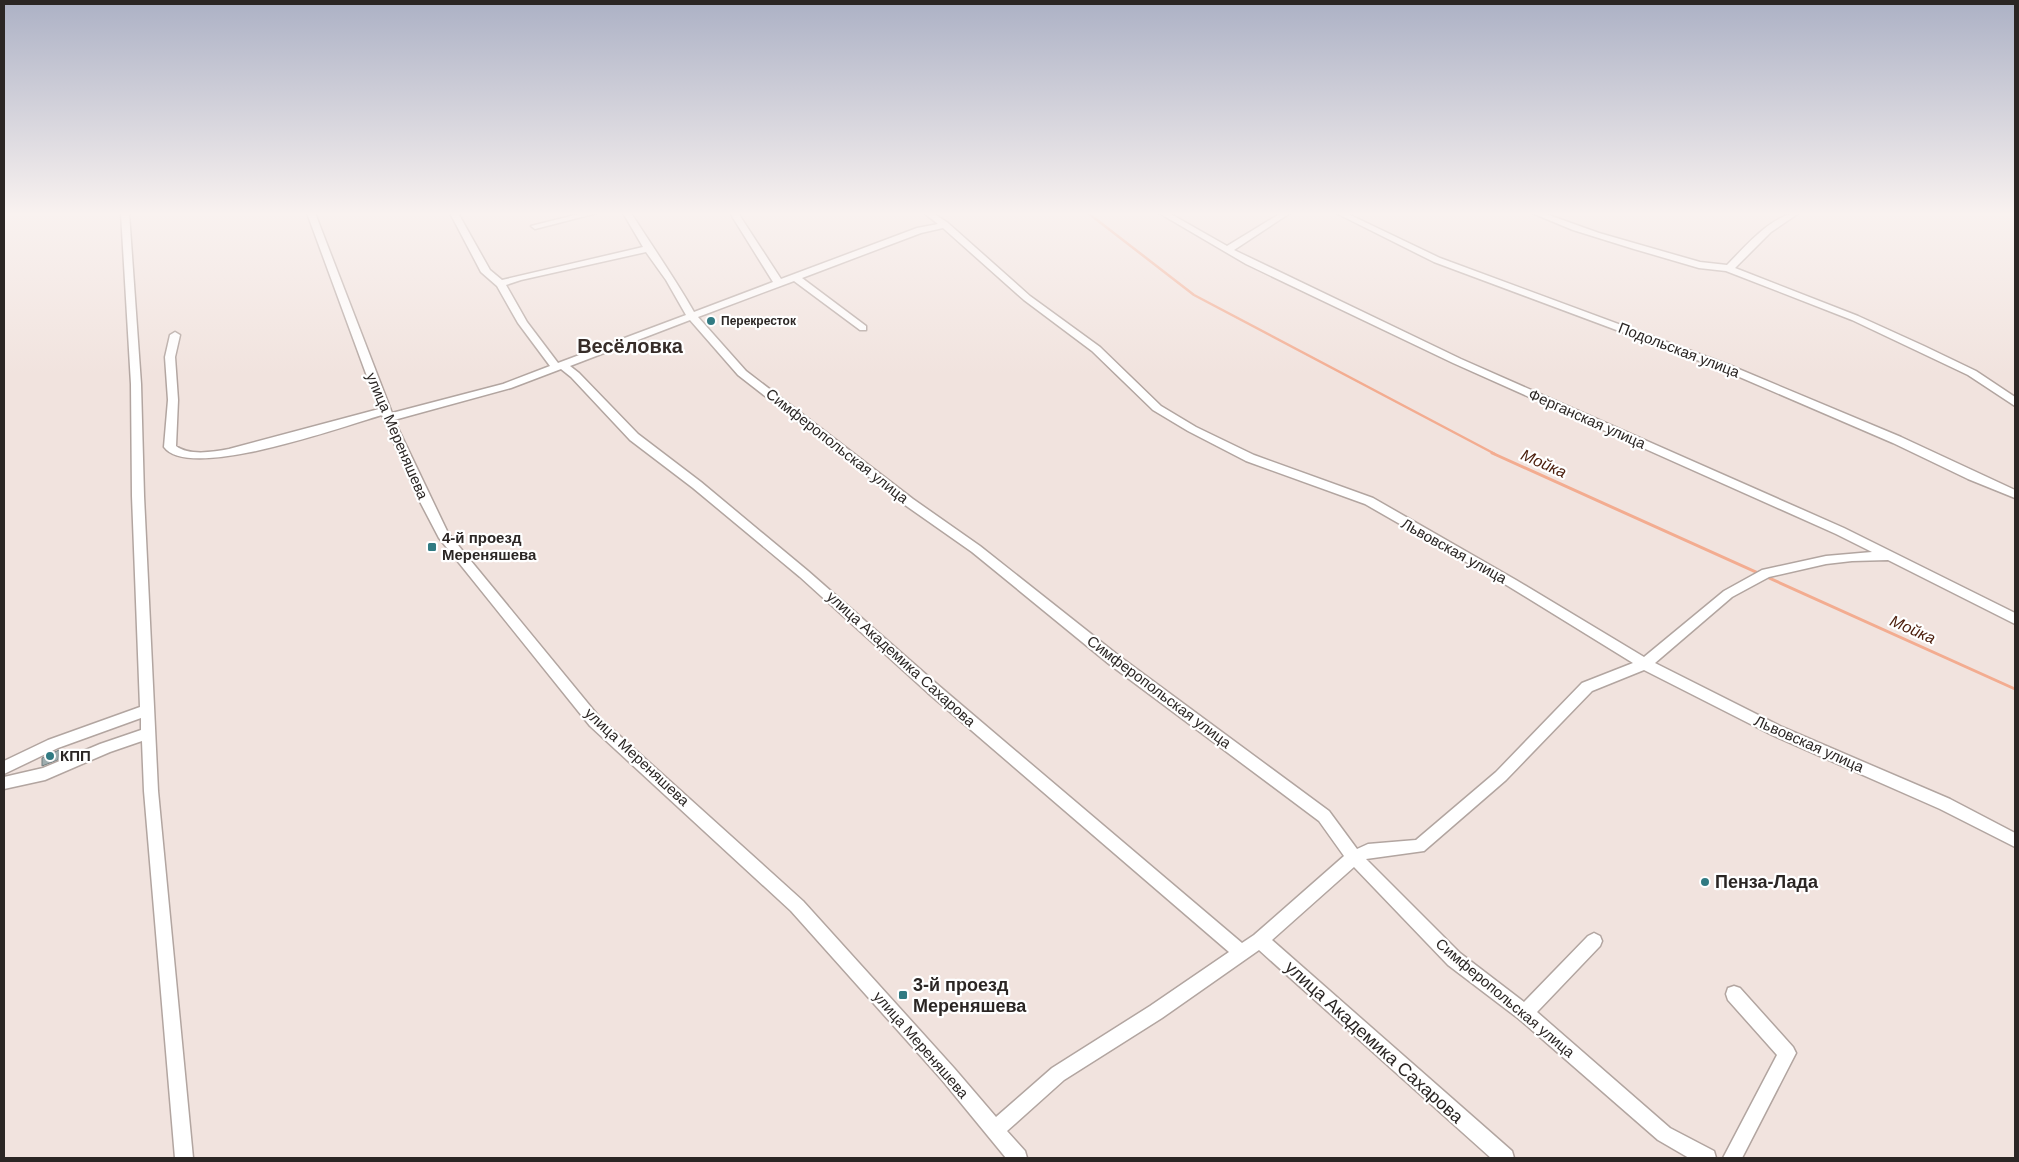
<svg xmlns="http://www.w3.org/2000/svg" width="2019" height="1162" viewBox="0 0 2019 1162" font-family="Helvetica,sans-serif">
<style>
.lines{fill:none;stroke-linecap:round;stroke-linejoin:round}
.stream-far1{stroke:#f3ac90;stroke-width:2.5}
.stream{stroke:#f3ac90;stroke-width:3}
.building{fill:#9eadaf;stroke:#6f7d7f}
.minor-casing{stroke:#b2a5a0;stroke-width:3}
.minor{fill:#fff;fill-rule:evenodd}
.poi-dot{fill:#317a82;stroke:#fff;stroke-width:2}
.labels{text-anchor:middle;stroke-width:4.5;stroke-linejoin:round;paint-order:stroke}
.far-poi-label{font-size:12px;font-weight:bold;fill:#2b2624;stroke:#fff;text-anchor:start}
.street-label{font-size:15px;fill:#2b2624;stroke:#fff}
.poi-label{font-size:15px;font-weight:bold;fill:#2b2624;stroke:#fff;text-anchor:start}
.water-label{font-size:16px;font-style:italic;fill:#4d200e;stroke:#fff}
.near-poi-label{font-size:18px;font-weight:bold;fill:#2b2624;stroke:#fff;text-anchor:start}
.near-street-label{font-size:18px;fill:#2b2624;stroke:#fff}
.district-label{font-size:20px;font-weight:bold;fill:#372d29;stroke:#fff}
</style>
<rect width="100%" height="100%" fill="#f1e3de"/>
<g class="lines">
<polyline class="stream-far1" points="1088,213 1194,295 1495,454"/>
<polyline class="stream" points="1492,453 2015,689"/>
</g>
<polygon class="building" points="59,750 58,760 42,766 42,758"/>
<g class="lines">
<defs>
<g id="minor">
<polygon points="121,213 129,213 141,384 144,496 158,791 193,1158 175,1158 144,791 142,741 110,752 45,780 4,789 4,777 43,768 100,744 141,730 141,718 58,748 4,774 4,761 48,740 140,707 132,496 131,384"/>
<path d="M307,213H315L392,413L503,384L550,366L518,323L497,286L481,272L450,213H458L490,270L502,280L643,247L623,213H631C652,246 674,277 694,312L773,282L730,213H738L781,279L917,228L938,224L924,213H933L948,223L1030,296L1100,347L1161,406L1196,427L1254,455L1373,498L1516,580L1644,657L1724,591L1762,570L1826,556L1872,552L1836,534L1453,363L1246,264L1159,213H1169L1227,246L1281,213H1290L1234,250L1461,359L1844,528L2015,613V624L1888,560L1852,561L1826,564L1769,577L1732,597L1655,663L1782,727L1950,799L2015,833V847L1940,809L1772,735L1644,670L1592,691L1506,780L1424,851L1366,859L1460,953L1524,1002L1588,936L1594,933L1600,936L1602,941L1600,946L1537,1012L1670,1128L1714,1151L1716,1158H1689L1658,1140L1519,1019L1448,965L1354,867L1272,940L1512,1151L1514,1158H1491L1259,950L1162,1018L1064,1080L1007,1131L1025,1151L1027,1158H1006L942,1080L791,911L590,726L439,538L417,496L382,415C344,426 189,482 164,447L168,400L165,357L170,335L175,332L180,335L175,357L178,400L176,446C189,456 213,452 229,449L379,409ZM943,228L1024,300L1092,351L1153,410L1188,431L1246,461L1365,504L1508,586L1633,663L1582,683L1496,772L1416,840L1368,844L1357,849L1329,811L1119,656L980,546L913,499L746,371L698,317L794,281L860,330H866V326L802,278L921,233ZM646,252L666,280L686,315L558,363L527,322L506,285L521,280ZM690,320L738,375L905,505L972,552L1109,664L1319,821L1344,856L1254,935L1242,943L938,685L808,571L701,482L638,434L579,373L570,366ZM561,369L571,377L630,440L693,488L800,577L928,693L1229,952L1150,1006L1052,1068L996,1117L954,1068L803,901L600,718L448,533L394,420L511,388Z"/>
<polygon points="583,213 597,213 535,229 531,226"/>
<polygon points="1336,213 1346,213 1440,258 1729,365 1901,437 2015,490 2015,498 1968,479 1893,443 1721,369 1434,262"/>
<path d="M1532,213H1543L1599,233L1700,262L1727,265C1744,248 1773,213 1799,213L1771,232L1735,268L1858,316L1924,346L1976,371L2015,397V406L1968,375L1852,320L1726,271L1699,268L1634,249L1573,230Z"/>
<polygon points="1734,986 1740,988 1793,1047 1796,1053 1742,1158 1723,1158 1777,1055 1728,1000 1726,994 1728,988"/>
</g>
</defs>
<use href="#minor" class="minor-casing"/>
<use href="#minor" class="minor"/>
</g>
<linearGradient id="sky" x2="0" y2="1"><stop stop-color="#acb1c5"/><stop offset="0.57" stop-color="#f9f2f0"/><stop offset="1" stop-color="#f9f2f0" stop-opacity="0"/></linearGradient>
<rect width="2019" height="375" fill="url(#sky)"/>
<g class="poi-dot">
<circle cx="711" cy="321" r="5"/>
<rect x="427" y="542" width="10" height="10" rx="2.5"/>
<circle cx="50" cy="756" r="5"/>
<circle cx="1705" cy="882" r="5"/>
<rect x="898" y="990" width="10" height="10" rx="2.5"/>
</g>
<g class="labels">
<g class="far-poi-label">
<text x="721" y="325">Перекресток</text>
</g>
<g class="street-label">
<text transform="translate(1679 350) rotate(21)" y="5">Подольская улица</text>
<text transform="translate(1587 419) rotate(24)" y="5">Ферганская улица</text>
<text transform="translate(397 436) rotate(67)" y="5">улица Мереняшева</text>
<text transform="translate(837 446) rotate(38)" y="5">Симферопольская улица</text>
<text transform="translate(1454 551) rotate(29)" y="5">Львовская улица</text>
<text transform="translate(901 659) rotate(42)" y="5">улица Академика Сахарова</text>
<text transform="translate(1159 692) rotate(37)" y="5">Симферопольская улица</text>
<text transform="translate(1809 744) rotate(24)" y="5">Львовская улица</text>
<text transform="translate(637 757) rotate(43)" y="5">улица Мереняшева</text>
<text transform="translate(1505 998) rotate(40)" y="5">Симферопольская улица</text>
<text transform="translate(921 1045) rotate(49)" y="5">улица Мереняшева</text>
</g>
<g class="poi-label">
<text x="442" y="543">4-й проезд<tspan x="442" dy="17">Мереняшева</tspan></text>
<text x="60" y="761">КПП</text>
</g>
<g class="water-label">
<text transform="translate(1544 463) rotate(24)" y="6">Мойка</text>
<text transform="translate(1913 629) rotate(24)" y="6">Мойка</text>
</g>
<g class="near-poi-label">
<text x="1715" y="888">Пенза-Лада</text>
<text x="913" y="991">3-й проезд<tspan x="913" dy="21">Мереняшева</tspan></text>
</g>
<g class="near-street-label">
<text transform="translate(1374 1042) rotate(42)" y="6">улица Академика Сахарова</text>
</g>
<g class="district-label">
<text x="630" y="353">Весёловка</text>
</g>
</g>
<rect width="2019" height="1162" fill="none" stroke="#2b2624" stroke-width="10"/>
</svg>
